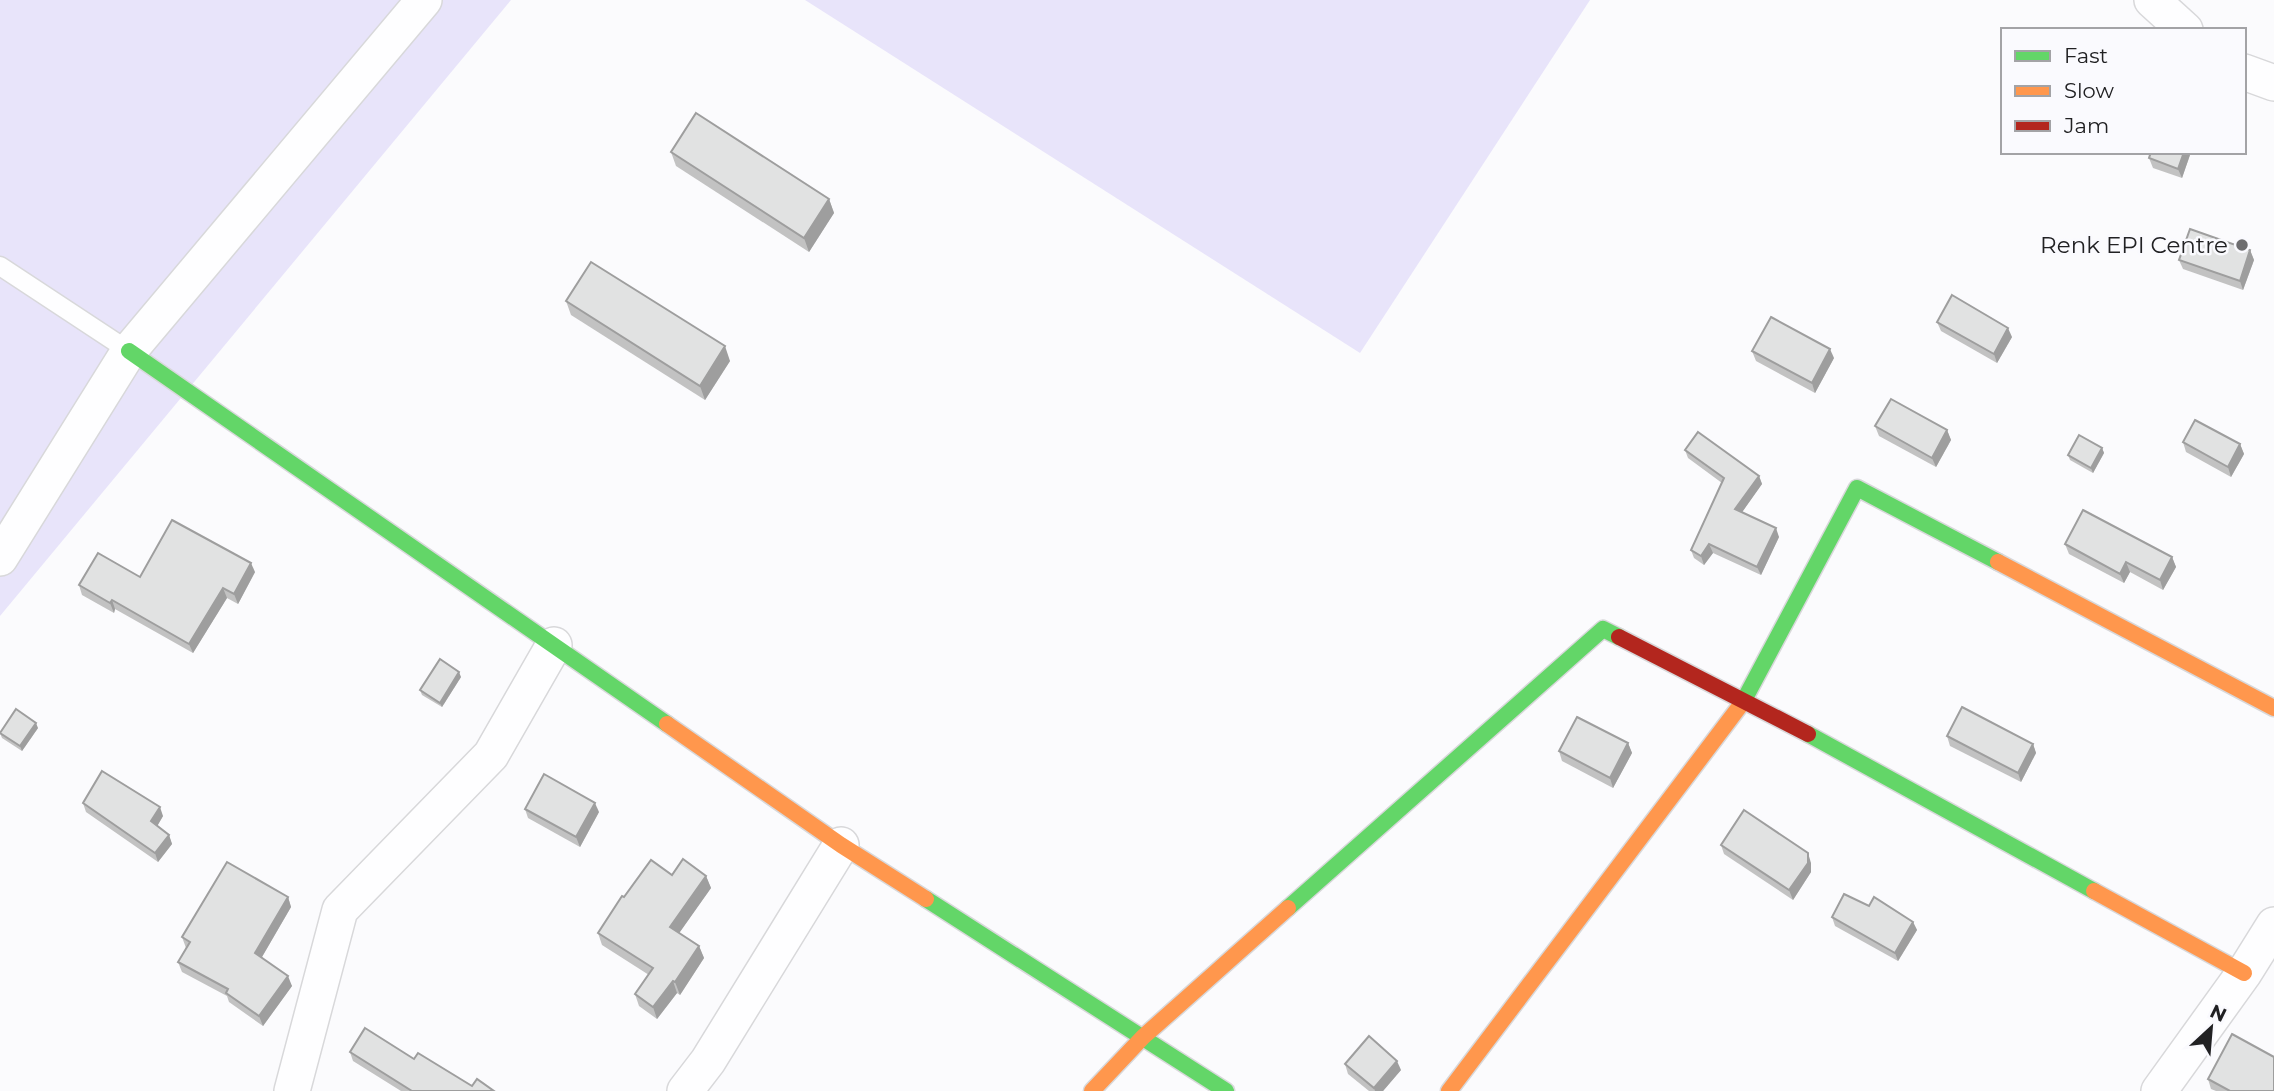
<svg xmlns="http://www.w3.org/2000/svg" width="2274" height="1091" viewBox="0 0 2274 1091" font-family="Montserrat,sans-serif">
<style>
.green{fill:#e8e4fa}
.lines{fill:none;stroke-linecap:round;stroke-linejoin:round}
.lane-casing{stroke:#d8d8da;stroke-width:21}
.street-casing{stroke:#d8d8da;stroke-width:38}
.fast-casing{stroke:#d8d8da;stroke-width:19}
.slow-casing{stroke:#d8d8da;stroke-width:19}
.jam-casing{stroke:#d8d8da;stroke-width:19}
.lane{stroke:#fefeff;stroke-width:18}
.street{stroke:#fefeff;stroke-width:35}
.fast{stroke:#63d668;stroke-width:16}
.slow{stroke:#ff974d;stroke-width:16}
.jam{stroke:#b3261e;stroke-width:16}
.wall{fill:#c2c2c2}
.shaded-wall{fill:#9e9e9e}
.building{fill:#e1e2e2;stroke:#9e9e9e;stroke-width:2}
.poi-dot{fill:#6d6d6f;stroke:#fafafe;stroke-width:2.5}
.labels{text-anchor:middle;stroke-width:5;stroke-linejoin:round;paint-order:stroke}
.poi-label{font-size:23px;fill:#212123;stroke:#fafafe;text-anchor:end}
</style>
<rect width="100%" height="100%" fill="#fbfbfd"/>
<g class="green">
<polygon points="0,0 511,0 0,616"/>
<polygon points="805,0 1590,0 1360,353"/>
</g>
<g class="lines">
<defs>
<polyline id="lane" points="0,266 129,351"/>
<g id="street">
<polyline points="2152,0 2185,30"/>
<polyline points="2244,72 2274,83"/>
<polyline points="0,558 129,351 424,0"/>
<polyline points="292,1091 340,910 491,755 554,645"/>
<polyline points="685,1091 708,1061 841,845"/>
<polyline points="2159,1091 2244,973 2274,925"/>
</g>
<g id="fast">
<polyline points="129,351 667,724"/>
<polyline points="1743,702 1857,488 1998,562"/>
<polyline points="1808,734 2094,891"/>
<polyline points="926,899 1226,1091"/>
<polyline points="1288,908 1603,629 1619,637"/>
</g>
<g id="slow">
<polyline points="1998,562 2274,708"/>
<polyline points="667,724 841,845 926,899"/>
<polyline points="2094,891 2244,973"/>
<polyline points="1092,1091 1143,1037 1288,908"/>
<polyline points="1449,1091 1743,702"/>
</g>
<polyline id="jam" points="1619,637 1808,734"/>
</defs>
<use href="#lane" class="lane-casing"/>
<use href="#street" class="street-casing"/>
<use href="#fast" class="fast-casing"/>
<use href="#slow" class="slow-casing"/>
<use href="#jam" class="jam-casing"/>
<use href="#lane" class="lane"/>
<use href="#street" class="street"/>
<use href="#fast" class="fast"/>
<use href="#slow" class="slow"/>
<use href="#jam" class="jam"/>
</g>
<g class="wall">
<polygon points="671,152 829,199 834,213 809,252 676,166"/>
<polygon points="2191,152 2182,178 2153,168 2149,158"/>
<polygon points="2250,250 2254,260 2243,290 2183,269 2179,260"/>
<polygon points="566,301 730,361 705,400 571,315"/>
<polygon points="1937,322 2012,337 1997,363 1941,331"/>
<polygon points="1752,351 1834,358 1815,393 1756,361"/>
<polygon points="1875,426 1947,430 1951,440 1936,467 1879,436"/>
<polygon points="2183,442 2240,444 2244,454 2231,477 2186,452"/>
<polygon points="2102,448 2104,453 2093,473 2070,460 2068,455"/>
<polygon points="1685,450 1759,476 1762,484 1742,512 1779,537 1761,575 1713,553 1704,565 1694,558 1691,550 1722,483 1688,458"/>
<polygon points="2065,544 2172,557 2176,567 2163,590 2130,572 2124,583 2069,554"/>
<polygon points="255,572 238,604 227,598 193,653 115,609 114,613 82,595 79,585 140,577"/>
<polygon points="461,677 442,707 422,695 420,690"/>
<polygon points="38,728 22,751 2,738 0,733"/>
<polygon points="1947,736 2033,744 2036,753 2021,782 1950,746"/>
<polygon points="1628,743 1632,753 1613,788 1562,761 1559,751"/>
<polygon points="83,803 163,816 157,826 169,835 172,844 158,862 86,812"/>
<polygon points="525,809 599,812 580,847 528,818"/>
<polygon points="1721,845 1811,863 1811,872 1793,900 1724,854"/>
<polygon points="672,875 706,876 711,888 679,933 699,946 704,958 680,995 677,993 657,1019 639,1006 635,994 649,975 602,945 598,933 624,897"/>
<polygon points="288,897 291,907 262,957 292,986 263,1026 229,1002 227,996 182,972 178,962 186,948 182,937"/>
<polygon points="1869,906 1913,922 1917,930 1898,961 1835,926 1832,917"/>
<polygon points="350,1052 414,1059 472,1086 494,1091 401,1091 353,1061"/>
<polygon points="1345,1064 1401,1070 1383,1091 1369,1091 1348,1074"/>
<polygon points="2208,1079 2274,1091 2216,1091 2211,1089"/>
</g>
<g class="shaded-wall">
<polygon points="2184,152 2191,152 2182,178 2178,169"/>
<polygon points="829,199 834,213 809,252 804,238"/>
<polygon points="2250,250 2254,260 2243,290 2240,281"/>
<polygon points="2008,328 2012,337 1997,363 1994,354"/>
<polygon points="725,346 730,361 705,400 700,386"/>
<polygon points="1830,349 1834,358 1815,393 1812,383"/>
<polygon points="1947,430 1951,440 1936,467 1932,458"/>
<polygon points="2240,444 2244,454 2231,477 2228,467"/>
<polygon points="2102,448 2104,453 2093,473 2091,468"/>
<polygon points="1759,476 1762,484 1738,518 1735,509"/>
<polygon points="1776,528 1779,537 1761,575 1757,567"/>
<polygon points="1709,544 1713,553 1704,565 1701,556"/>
<polygon points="2172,557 2176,567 2163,590 2160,580"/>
<polygon points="2126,562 2130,572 2124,583 2120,574"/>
<polygon points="251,563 255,572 238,604 234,594"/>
<polygon points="223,588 227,598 193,653 189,644"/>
<polygon points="112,600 115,609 114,613 110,603"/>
<polygon points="459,672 461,677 442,707 440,703"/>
<polygon points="36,723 38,728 22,751 20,746"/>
<polygon points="1628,743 1632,753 1613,788 1610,778"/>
<polygon points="2033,744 2036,753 2021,782 2018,773"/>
<polygon points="595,803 599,812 580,847 576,837"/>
<polygon points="160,807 163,816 155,830 151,821"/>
<polygon points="169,835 172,844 158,862 155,853"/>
<polygon points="1808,853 1811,863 1811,872 1793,900 1789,890"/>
<polygon points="706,876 711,888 675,939 670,927"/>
<polygon points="288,897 291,907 259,962 255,953"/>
<polygon points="1913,922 1917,930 1898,961 1895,953"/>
<polygon points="699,946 704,958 680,995 675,982"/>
<polygon points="288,976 292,986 263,1026 259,1016"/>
<polygon points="673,981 677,993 657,1019 653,1007"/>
<polygon points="1397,1061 1401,1070 1383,1091 1375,1091 1374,1088"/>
</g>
<g class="building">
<polygon points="696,113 829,199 804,238 671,152"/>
<polygon points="2151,152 2184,152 2178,169 2149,158"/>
<polygon points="2190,229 2250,250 2240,281 2179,260"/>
<polygon points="591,262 725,346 700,386 566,301"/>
<polygon points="1952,295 2008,328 1994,354 1937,322"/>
<polygon points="1771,317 1830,349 1812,383 1752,351"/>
<polygon points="1891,399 1947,430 1932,458 1875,426"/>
<polygon points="2195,420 2240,444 2228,467 2183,442"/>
<polygon points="1698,432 1759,476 1735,509 1776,528 1757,567 1709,544 1701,556 1691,550 1724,478 1685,450"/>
<polygon points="2079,435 2102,448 2091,468 2068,455"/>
<polygon points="2083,510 2172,557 2160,580 2126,562 2120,574 2065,544"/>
<polygon points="172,520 251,563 234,594 223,588 189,644 112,600 110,603 79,585 98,553 140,577"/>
<polygon points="440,659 459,672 440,703 420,690"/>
<polygon points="1962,707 2033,744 2018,773 1947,736"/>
<polygon points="16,709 36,723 20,746 0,733"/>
<polygon points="1577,717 1628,743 1610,778 1559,751"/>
<polygon points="102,771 160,807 151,821 169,835 155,853 83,803"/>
<polygon points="544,774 595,803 576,837 525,809"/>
<polygon points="1744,810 1808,853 1808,863 1789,890 1721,845"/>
<polygon points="683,859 706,876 670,927 699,946 675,982 673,981 653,1007 635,994 653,968 598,933 622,896 624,897 651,860 672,875"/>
<polygon points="227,862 288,897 255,953 288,976 259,1016 226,993 228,989 178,962 190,942 182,937"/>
<polygon points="1844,894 1869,906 1874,897 1913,922 1895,953 1832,917"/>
<polygon points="365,1028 414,1059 418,1053 472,1086 477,1079 494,1091 412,1091 350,1052"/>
<polygon points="2232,1034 2274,1057 2274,1091 2230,1091 2208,1079"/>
<polygon points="1369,1036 1397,1061 1374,1088 1345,1064"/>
</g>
<circle class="poi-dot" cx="2242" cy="245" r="7"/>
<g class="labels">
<g class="poi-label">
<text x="2228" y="253">Renk EPI Centre</text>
</g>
</g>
<rect x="2001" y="28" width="245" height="126" fill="#fafafe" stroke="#a3a3a6" stroke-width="2"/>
<rect x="2015" y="51" width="35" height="10" fill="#63d668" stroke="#a3a3a6" stroke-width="2"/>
<text x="2064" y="63" font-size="21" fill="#212123">Fast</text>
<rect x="2015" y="86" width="35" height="10" fill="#ff974d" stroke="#a3a3a6" stroke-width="2"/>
<text x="2064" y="98" font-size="21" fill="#212123">Slow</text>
<rect x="2015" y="121" width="35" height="10" fill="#b3261e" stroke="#a3a3a6" stroke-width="2"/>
<text x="2064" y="133" font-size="21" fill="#212123">Jam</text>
<g transform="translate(2211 1028) rotate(26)" stroke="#fafafe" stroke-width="5" paint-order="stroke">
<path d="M0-5L12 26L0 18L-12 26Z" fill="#212123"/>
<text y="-10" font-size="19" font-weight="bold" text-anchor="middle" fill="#212123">N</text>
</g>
</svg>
